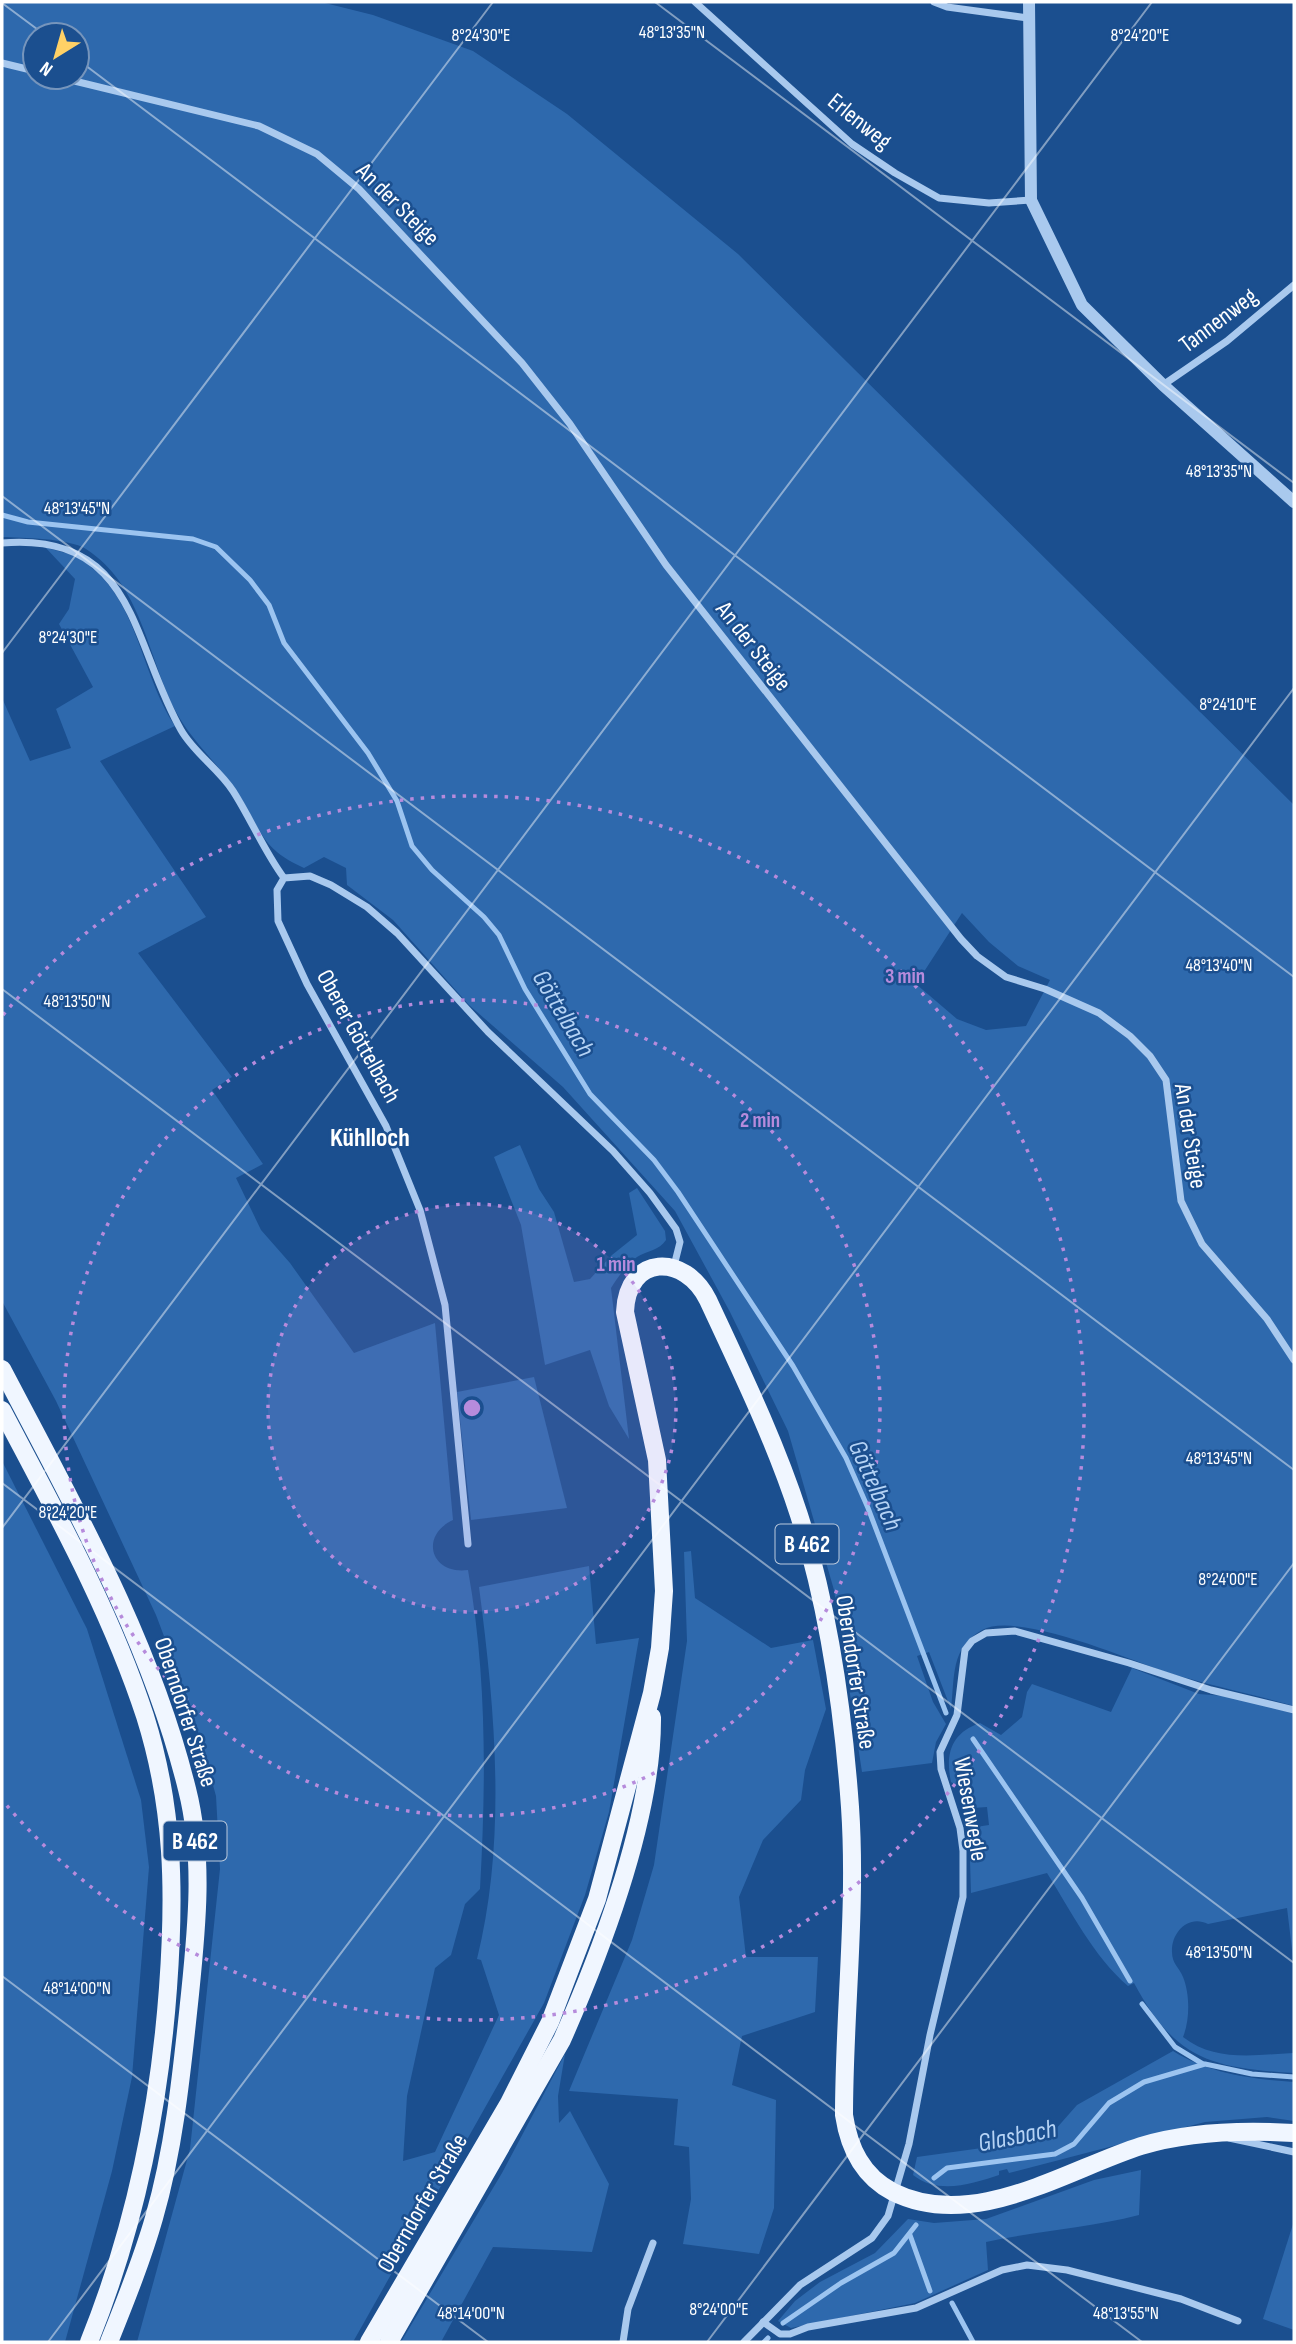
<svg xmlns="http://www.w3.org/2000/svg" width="1296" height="2344" viewBox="0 0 1296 2344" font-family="'Sofia Sans Condensed',sans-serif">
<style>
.green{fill:#2e69ad;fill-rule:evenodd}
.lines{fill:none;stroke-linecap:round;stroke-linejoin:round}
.stream{stroke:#9cc4f0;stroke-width:5}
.minor{stroke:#a9c9ee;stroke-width:7}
.tertiary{stroke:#a9c9ee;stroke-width:12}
.primary{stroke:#f0f6ff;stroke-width:18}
.ticks{fill:none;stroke:#fff;stroke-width:2;stroke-opacity:0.45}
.ring{fill:none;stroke:#b68bdc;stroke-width:3.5;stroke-dasharray:3.5 7}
.labels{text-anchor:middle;stroke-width:5;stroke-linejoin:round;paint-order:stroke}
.shield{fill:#1b4f8f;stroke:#bbcadd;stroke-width:2}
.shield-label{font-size:23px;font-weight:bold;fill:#fff}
.street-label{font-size:24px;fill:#fff;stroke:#1b4f8f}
.water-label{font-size:26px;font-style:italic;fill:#b5d3f5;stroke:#1b4f8f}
.neighbourhood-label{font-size:26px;font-weight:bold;fill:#fff;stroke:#1b4f8f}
.ticks-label{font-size:18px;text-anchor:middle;fill:#fff;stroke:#1b4f8f;stroke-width:5;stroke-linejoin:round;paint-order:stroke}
.centre{fill:#b68bdc;stroke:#1b4f8f;stroke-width:3.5}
.ring-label{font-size:21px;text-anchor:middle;font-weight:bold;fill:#b68bdc;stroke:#1b4f8f;stroke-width:5;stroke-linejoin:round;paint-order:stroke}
</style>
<rect width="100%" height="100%" fill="#1b4f8f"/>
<g class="green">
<path d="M2,2H321L373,15L473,51L567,114L738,254L1294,805V1706C1252,1694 1208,1685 1166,1672C1128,1659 1017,1611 982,1630C950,1648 955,1677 951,1709L929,1652L917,1656L933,1702L946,1724L936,1742L932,1763L862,1772L834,1590L788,1431L730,1312L675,1211L563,1087L469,1005L393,920L347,885L346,868L324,857L304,868C261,849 262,831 239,795C220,765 191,741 175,710C147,655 142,585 86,549C68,538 23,538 2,537ZM35,35H77V77H35ZM962,913L989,942L1018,966L1050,980L1026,1026L986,1030L957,1019L916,984Z"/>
<path d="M45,547C56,551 70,553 80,559C139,596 139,672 175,726L100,761L206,917L138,953L232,1077L212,1090L263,1164L236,1178L261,1230L290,1263L354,1353L435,1323L453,1520C419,1536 431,1575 468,1570C487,1675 486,1783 480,1889L465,1904L451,1955L435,1968L407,2096L403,2161L435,2152L499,2015L481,1960L477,1959C507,1839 495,1709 479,1587L589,1566L596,1644L639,1638L609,1812L585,1895L544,2003L353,2342H137L190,2149L220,1869L216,1796L192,1710L156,1615L56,1401L2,1301V698L30,761L71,748L56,709L93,687L59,624L69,609L75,579Z"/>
<path d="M520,1145L539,1189L554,1212L574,1282L590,1279L612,1255L637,1235L629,1193L637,1188L665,1231L666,1240C659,1251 648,1250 637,1257C626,1265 618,1277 611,1288L629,1439L609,1406L590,1350L545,1365L521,1225L494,1157Z"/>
<polygon points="534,1377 567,1508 471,1520 457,1392"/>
<polygon points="2,1461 87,1629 141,1800 149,1867 132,2077 112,2171 65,2342 2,2342"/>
<polygon points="691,1551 695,1598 771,1648 813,1640 826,1709 805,1770 801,1800 763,1840 739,1897 746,1957 818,1957 815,2012 742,2036 732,2085 776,2100 774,2208 759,2254 683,2244 691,2199 689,2147 674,2145 678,2099 569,2091 632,1940 654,1865 687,1641 684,1552"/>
<path d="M1132,1668L1199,1694L1237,1697L1294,1714V1966L1287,1908L1208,1924C1188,1914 1171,1933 1172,1952C1172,1964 1179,1967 1183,1977C1190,1994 1190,2020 1183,2037C1215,2062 1254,2055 1293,2053L1294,2073C1212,2068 1175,2060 1134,1983L1128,1986C1093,1956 1071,1911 1047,1873L971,1893L969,1828L989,1825L987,1807L973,1808L965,1791L951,1782C945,1754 951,1733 980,1723L1001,1735L1022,1717L1027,1692L1032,1684L1111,1712Z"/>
<path d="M1173,2051C1210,2074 1252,2079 1294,2082V2121L1267,2117L1205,2122L1009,2173L1007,2169L999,2171V2175C972,2184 938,2195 913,2175L917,2157L1047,2139L1077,2105Z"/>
<polygon points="565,2054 558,2096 559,2123 570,2111 609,2184 592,2252 493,2247 441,2342 401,2342 502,2173"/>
<path d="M1141,2170L1139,2215C1088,2228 1037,2231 986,2242L988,2270L915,2303L791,2328L778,2321L795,2301L820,2282L875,2253L908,2219L934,2223L986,2219L1094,2180Z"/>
<polygon points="1294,2221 1294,2330 1263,2319"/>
</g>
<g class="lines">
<g class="stream">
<polyline points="2,515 28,522 193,539 216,547 250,580 269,605 284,643 368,753 397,801 412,846 432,870 484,917 499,935 525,989 590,1094 654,1160 678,1192 793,1366 846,1458 868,1508 946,1713"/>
<polyline points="973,1739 1082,1898 1130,1981"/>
<polyline points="1142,2004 1175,2047 1203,2064"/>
<polyline points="934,2178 947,2168 1055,2154 1074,2144 1109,2103 1144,2082 1205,2064 1252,2074 1294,2077"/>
<polyline points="910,2235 930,2291"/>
<polyline points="952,2303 973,2342"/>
<polyline points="783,2323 841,2283 894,2253 916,2225"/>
<polyline points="764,2342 768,2338"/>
</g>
<g class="minor">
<polyline points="695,2 852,144 895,173 939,198 989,203 1031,200"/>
<polyline points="934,2 947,7 1028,18"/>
<polyline points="2,63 35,71"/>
<polyline points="58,77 259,126 317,154 359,189 522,363 570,424 666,565 961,939 977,956 1006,977 1045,989 1099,1013 1130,1036 1150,1056 1166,1080 1181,1201 1202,1244 1267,1319 1294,1360"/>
<polyline points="1163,385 1227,341 1294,285"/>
<path d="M2,543C136,532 131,642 181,730C194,753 219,769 233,791C251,819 264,851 284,878"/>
<polyline points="468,1544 445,1305 420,1210 386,1126 307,984 278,921 277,890 284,878 310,876 331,885 367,907 397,933 488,1032 613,1151 650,1193 676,1229 680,1242 674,1266"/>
<polyline points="1229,2138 1294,2152"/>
<polyline points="763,2322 780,2334 790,2334 808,2327 916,2308 1002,2270 1027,2265 1067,2270 1181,2299 1238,2321"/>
<polyline points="623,2342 628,2309 653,2243"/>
<polyline points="744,2342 800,2285 872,2238 888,2216 909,2144 930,2035 963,1897 963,1851 960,1828 941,1769 940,1752 957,1715 965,1650 972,1641 986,1633 1015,1631 1129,1663 1211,1690 1294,1710"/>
</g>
<polyline class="tertiary" points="1029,2 1031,200 1082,305 1163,385 1294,502"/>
<g class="primary">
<path d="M2,1369C73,1505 150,1639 187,1789C204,1856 197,1926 190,1994C182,2069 175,2145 154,2218C142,2260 125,2302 109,2342"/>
<path d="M2,1410C54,1509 110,1609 145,1716C174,1808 175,1893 168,1988C159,2111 135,2228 89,2342"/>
<path d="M369,2342L509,2103L550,2022L597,1899L652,1693L660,1648L664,1591L657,1460L625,1312C627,1254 685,1253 708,1300C741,1371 775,1441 799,1515C829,1609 843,1709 850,1807C857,1909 844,2013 844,2115C849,2148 862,2176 893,2192C973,2232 1066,2170 1141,2146C1190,2131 1244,2130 1294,2133"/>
<path d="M389,2342L562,2040C602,1949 653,1817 652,1717"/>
</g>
</g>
<path class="ticks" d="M655,2L1294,483M2,3L45,35M77,59L1294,977M2,496L1294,1470M2,653L493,2M2,989L1294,1963M2,1483L1142,2342M2,1528L1152,2M2,1976L488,2342M48,2342L1294,688M707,2342L1294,1563"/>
<circle cx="472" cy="1408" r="204" fill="#b68bdc" fill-opacity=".12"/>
<g class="ring">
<circle cx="472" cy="1408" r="204"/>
<circle cx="472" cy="1408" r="408"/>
<path d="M3 1015A612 612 0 1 1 3 1801"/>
</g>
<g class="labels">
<g class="shield">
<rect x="775.5" y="1524.5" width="63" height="39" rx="5"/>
<rect x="163.5" y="1821.5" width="63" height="39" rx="5"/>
</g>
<g class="shield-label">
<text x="807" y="1552">B 462</text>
<text x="195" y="1849">B 462</text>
</g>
<g class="street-label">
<text transform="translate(860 121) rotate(39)" y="8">Erlenweg</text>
<text transform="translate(398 204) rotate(45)" y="8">An der Steige</text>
<text transform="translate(1218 320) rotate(-37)" y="8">Tannenweg</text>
<text transform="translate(754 646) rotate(52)" y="8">An der Steige</text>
<text transform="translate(359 1036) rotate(61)" y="8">Oberer Göttelbach</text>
<text transform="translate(1191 1136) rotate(81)" y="8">An der Steige</text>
<text transform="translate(856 1672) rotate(81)" y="8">Oberndorfer Straße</text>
<text transform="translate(186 1712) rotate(72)" y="8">Oberndorfer Straße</text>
<text transform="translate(971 1809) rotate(80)" y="8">Wiesenwegle</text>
<text transform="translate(422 2203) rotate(-60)" y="8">Oberndorfer Straße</text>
</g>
<g class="water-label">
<text transform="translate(564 1013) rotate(59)" y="9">Göttelbach</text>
<text transform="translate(876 1485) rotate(66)" y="9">Göttelbach</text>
<text transform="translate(1017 2135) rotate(-11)" y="9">Glasbach</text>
</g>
<g class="neighbourhood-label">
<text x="370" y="1146">Kühlloch</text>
</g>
</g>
<g class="ticks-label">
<text x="672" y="38">48°13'35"N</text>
<text x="481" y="41">8°24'30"E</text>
<text x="1140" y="41">8°24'20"E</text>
<text x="1219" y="477">48°13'35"N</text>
<text x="77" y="514">48°13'45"N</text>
<text x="68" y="643">8°24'30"E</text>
<text x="1228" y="710">8°24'10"E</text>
<text x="1219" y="971">48°13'40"N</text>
<text x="77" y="1007">48°13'50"N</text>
<text x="1219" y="1464">48°13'45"N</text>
<text x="68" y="1518">8°24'20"E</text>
<text x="1228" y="1585">8°24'00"E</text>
<text x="1219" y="1958">48°13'50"N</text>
<text x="77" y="1994">48°14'00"N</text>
<text x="719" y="2315">8°24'00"E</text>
<text x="471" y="2319">48°14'00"N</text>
<text x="1126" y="2319">48°13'55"N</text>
</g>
<circle cx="472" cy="1408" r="10" class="centre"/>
<g class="ring-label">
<text x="905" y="983">3 min</text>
<text x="760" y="1127">2 min</text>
<text x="616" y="1271">1 min</text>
</g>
<rect width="1296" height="2344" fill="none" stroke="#ffffff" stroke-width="7"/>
<g transform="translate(56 56) rotate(217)"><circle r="33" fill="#1b4f8f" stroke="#7695bc" stroke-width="2"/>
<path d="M0-5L12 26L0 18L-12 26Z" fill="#ffd166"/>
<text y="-10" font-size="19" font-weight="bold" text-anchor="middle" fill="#ffffff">N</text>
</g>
</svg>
